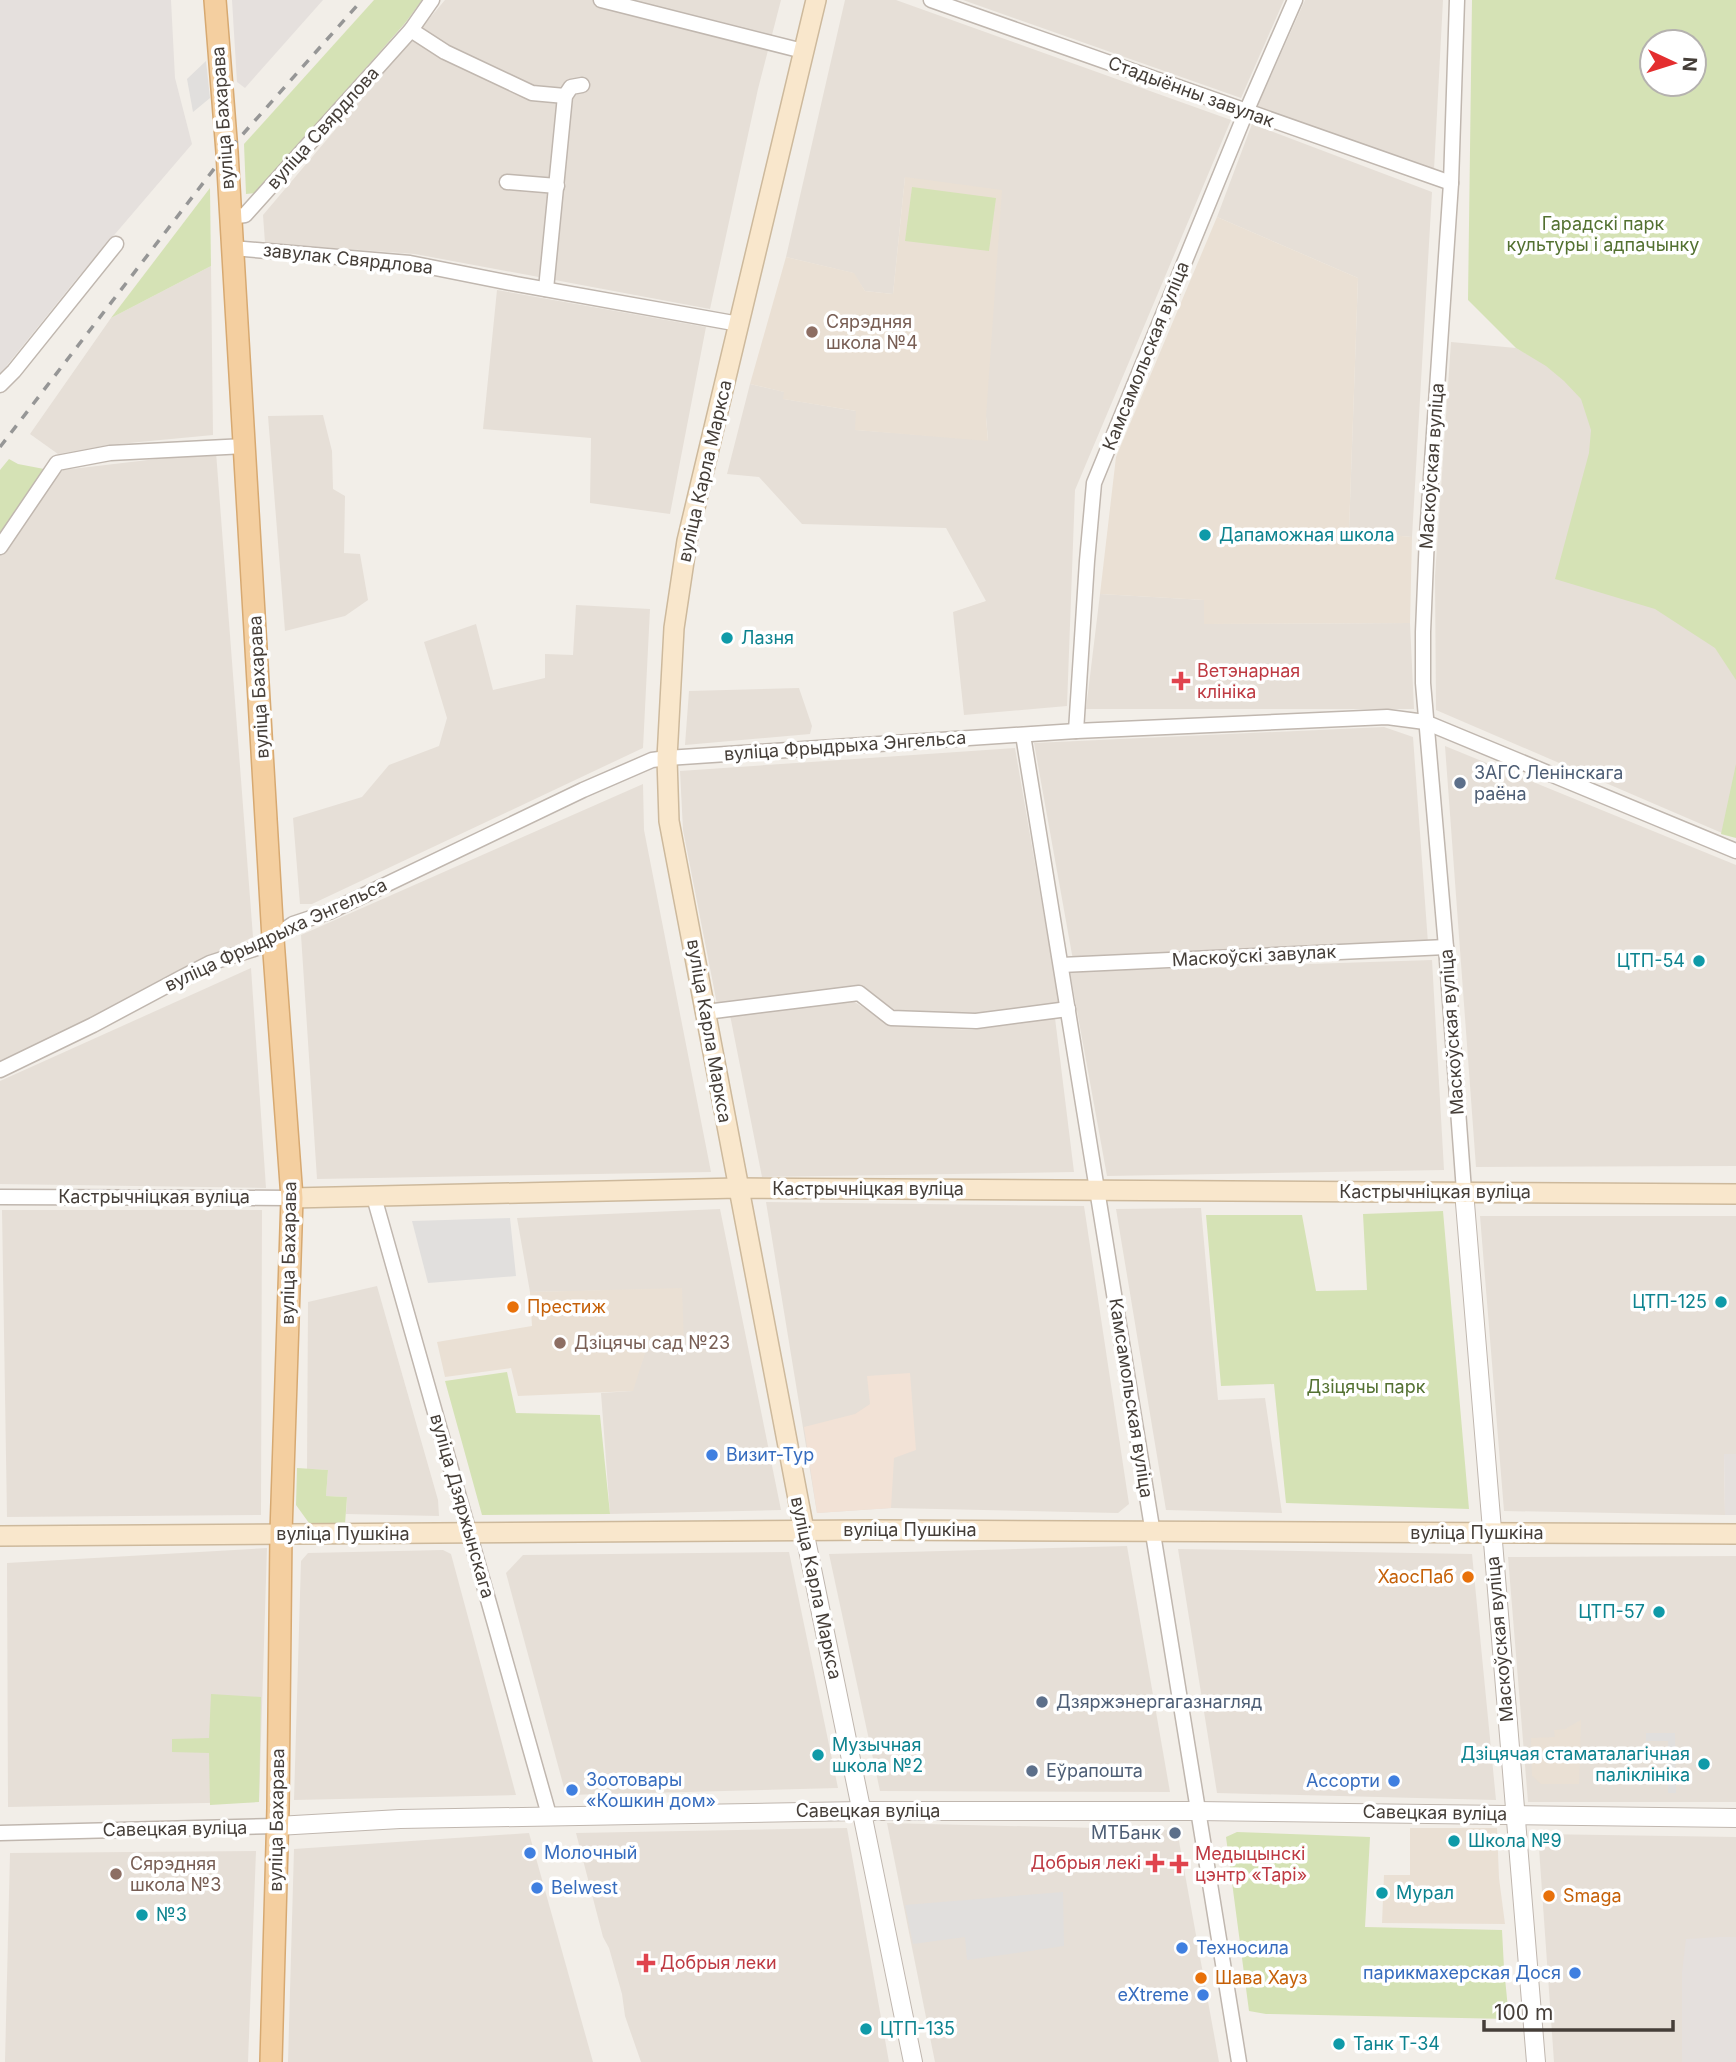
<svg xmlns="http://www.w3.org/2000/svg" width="1736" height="2062" viewBox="0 0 1736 2062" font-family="Inter,sans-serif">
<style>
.residential{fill:#e6dfd7}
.commercial{fill:#f2e2d6}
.industrial{fill:#e5e0dd}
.education{fill:#eae0d4}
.green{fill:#d5e2b5;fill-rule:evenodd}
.parking{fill:#e1dfdd}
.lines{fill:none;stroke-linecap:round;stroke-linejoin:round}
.minor-casing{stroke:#c0b7af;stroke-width:17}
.tertiary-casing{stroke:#c0b7af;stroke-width:20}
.secondary-casing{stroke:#cdb99c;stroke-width:22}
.primary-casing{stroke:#d7a971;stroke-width:24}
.minor{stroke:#fff;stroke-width:14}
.tertiary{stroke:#fff;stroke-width:18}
.secondary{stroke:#f9e7cc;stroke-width:19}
.primary{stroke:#f4cfa0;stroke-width:21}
.rail{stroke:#969696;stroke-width:3.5;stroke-dasharray:9 9;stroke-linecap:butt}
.education-dot{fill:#8d6e63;stroke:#fff;stroke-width:2.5}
.culture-dot{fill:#0f9aa8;stroke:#fff;stroke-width:2.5}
.health-dot{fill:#e0444e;stroke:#fff;stroke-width:2.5}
.service-dot{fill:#5c6f8a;stroke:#fff;stroke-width:2.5}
.food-dot{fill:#e8710a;stroke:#fff;stroke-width:2.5}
.shop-dot{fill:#3f7fe0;stroke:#fff;stroke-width:2.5}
.labels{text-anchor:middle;stroke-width:7;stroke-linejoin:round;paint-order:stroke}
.street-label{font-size:18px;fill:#453e38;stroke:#fff}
.park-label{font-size:18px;fill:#537131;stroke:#fff}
.education-label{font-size:18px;fill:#785e54;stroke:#fff;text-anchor:start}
.culture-label{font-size:18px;fill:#0d838f;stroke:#fff;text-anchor:start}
.health-label{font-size:18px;fill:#be3a42;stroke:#fff;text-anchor:start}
.service-label{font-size:18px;fill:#4e5e75;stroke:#fff;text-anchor:start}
.food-label{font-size:18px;fill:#c56008;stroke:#fff;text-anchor:start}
.shop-label{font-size:18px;fill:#366cbe;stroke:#fff;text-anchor:start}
</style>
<rect width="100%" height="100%" fill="#f2eee8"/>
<g class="residential">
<polygon points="445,0 781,0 758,89 710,309 415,254 265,243 263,215"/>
<polygon points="845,0 896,0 1231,120 1075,490 1067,706 964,715 953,612 986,601 946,528 802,524 759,477 727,474 750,384 785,392 784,399 856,411 856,430 988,440 986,417 905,177 893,294 865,291 853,273 786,257"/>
<polygon points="963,0 1284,0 1241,98"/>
<polygon points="1305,0 1443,0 1434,170 1256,109"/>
<polygon points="1252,124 1432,192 1412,537 1349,531 1358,278 1217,217"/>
<polygon points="211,266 213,435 108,445 58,454 30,434 111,318"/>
<polygon points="497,290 706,327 670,514 590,503 591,438 483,429"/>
<polygon points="1451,342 1516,348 1547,365 1565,380 1582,399 1655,607 1716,647 1736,677 1736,769 1722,833 1436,710 1435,576"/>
<polygon points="323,415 332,451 333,489 345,496 344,553 360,554 368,600 345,616 285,631 268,416"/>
<polygon points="216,452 253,937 0,1062 0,545 63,470"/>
<polygon points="1100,594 1205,600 1205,624 1410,623 1414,709 1086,709"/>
<polygon points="576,605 650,609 643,748 312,904 300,904 293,818 362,797 389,765 439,746 447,718 424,642 476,624 493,690 545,678 545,654 573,655"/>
<polygon points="799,688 812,726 810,734 685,745 689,691"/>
<polygon points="1384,727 1413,737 1428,943 1073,960 1034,743"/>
<polygon points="1445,746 1736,865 1736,1166 1476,1167"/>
<polygon points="1015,748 1059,1003 973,1014 895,1010 863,987 717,1004 683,830 680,771"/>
<polygon points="643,784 644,830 711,1172 317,1179 301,935"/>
<polygon points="1432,960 1444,1170 1107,1176 1070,972"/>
<polygon points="251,968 266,1188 0,1184 0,1081"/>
<polygon points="853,1001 893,1026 972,1030 1055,1018 1074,1172 762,1177 730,1015"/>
<polygon points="766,1202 1084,1206 1129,1504 1118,1513 891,1508 817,1513"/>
<polygon points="1201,1208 1218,1400 1265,1398 1282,1513 1166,1510 1116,1209"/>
<polygon points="720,1209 781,1510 610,1514 601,1393 632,1391 646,1349 682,1289 530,1292 517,1218"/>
<polygon points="2,1210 262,1210 261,1515 7,1517"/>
<polygon points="1480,1216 1736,1216 1736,1454 1724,1455 1725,1515 1504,1511"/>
<polygon points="377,1286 438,1500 439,1516 346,1514 347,1497 326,1496 328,1470 307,1469 308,1302"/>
<polygon points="1127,1546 1170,1792 880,1791 829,1554"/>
<polygon points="267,1548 259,1802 8,1807 7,1563"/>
<polygon points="1178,1549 1472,1554 1496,1800 1217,1793"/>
<polygon points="443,1550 451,1554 516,1795 294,1800 301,1561 308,1553"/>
<polygon points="789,1552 838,1788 566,1795 506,1573 523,1555"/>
<polygon points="1736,1556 1736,1802 1528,1802 1508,1557"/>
<polygon points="887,1823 1177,1830 1219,2062 935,2062"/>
<polygon points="847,1828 889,2062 641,2062 625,2016 622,1994 609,1948 603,1937 576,1833"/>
<polygon points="529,1833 593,2062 288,2062 294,1849"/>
<polygon points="1538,1834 1736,1837 1736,1938 1682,2062 1554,2062"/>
<polygon points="256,1851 248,2062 5,2062 10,1853"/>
</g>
<polygon class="commercial" points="910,1373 916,1450 894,1458 891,1508 817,1513 804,1427 855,1414 870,1404 867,1376"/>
<g class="industrial">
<polygon points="0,0 171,0 175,78 192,144 74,282 0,374"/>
<polygon points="232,0 323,0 245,88 237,82"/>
<polygon points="1724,1454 1736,1454 1736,1515 1725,1515"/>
<polygon points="1719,1937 1736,1937 1736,2062 1682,2062 1682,1972 1686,1939"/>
</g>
<g class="education">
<polygon points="905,177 1002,190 986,417 988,441 855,430 856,411 783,399 784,392 750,384 786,257 854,273 865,291 893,294"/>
<polygon points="1217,217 1358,278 1349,531 1412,537 1410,623 1204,624 1204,600 1100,594 1116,457"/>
<polygon points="682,1288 684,1344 646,1350 633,1391 518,1396 511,1368 445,1377 437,1342 532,1326 530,1292"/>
<polygon points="1581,1720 1579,1784 1541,1784 1532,1776 1531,1738 1555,1737 1554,1730 1565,1729"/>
<polygon points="1410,1828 1497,1828 1499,1878 1505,1924 1382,1923 1384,1875 1410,1875"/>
</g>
<g class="green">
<polygon points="374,0 422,0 406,22 256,193 246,194 244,144"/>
<path d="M1472,0H1736V680L1715,648L1655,609L1555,579L1589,453L1591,430L1581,399L1564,381L1546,366L1516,348L1468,300ZM1652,42H1694V84H1652Z"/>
<polygon points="912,187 996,198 989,251 905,241"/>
<polygon points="210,188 211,266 111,318"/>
<polygon points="9,459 18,464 44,469 0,534 0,470"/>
<polygon points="1736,764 1736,838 1721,834"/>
<polygon points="1443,1211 1469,1509 1286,1503 1274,1384 1221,1386 1206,1215 1302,1215 1316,1291 1367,1290 1363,1214"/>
<polygon points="507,1372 516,1413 600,1415 610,1514 482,1515 445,1381"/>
<polygon points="297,1468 328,1470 326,1496 347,1497 345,1524 309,1523 296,1505"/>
<polygon points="211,1694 261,1697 259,1802 210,1805 209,1753 172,1752 172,1739 209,1738"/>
<polygon points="1237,1832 1370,1837 1365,1927 1502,1930 1504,1968 1509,2019 1266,2014 1249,2011 1226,1837"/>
</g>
<g class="parking">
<polygon points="206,61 210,98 193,112 187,79"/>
<polygon points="510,1218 516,1276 428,1283 412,1221"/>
<polygon points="1646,1733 1675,1733 1676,1793 1668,1793 1668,1741 1646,1741"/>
<polygon points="1063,1892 1064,1946 967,1960 965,1937 913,1944 905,1905"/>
</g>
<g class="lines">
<defs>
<g id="minor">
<polyline points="601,0 803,51"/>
<polyline points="931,0 1451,183"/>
<polyline points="1457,0 1451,183 1427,536 1423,632 1423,683 1446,947 1464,1191"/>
<polyline points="411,30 445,52 532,93 565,96"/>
<polyline points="507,182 557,186"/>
<polyline points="230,217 245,215 411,30 432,0"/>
<polyline points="232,248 410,263 516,284 739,324"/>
<polyline points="546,289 565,96 571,87 582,85"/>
<polyline points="0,385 14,371 116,244"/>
<polyline points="0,547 57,463 110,453 245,446"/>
<polyline points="1076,731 1087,561 1094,483 1246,112 1295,0"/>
<polyline points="1023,735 1239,2062"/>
<polyline points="1061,965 1446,947"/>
<polyline points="706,1012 859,993 891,1018 976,1021 1068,1009"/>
<polyline points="0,1070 93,1025 181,978 210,963 257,948 293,924 329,912 583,790 652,760 667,758 1076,731 1387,717 1425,722 1736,851"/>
<polyline points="0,1197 292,1198"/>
<polyline points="374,1197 549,1815"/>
<polyline points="0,1833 277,1826"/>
</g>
<g id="tertiary">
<polyline points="1464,1191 1536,2062"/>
<polyline points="804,1530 913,2062"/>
<polyline points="277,1826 400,1819 862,1811 1197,1811 1736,1818"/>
</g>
<g id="secondary">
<polyline points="292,1198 738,1188 1736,1194"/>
<polyline points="804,1530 669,821 667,758 674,628 687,541 816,0"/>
<polyline points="0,1536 873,1530 1736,1534"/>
</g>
<polyline id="primary" points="215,0 227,152 273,939 292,1198 281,1533 278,1808 271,2062"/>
</defs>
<use href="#minor" class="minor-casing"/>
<use href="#tertiary" class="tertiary-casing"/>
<use href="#secondary" class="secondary-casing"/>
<use href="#primary" class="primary-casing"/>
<use href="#minor" class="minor"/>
<use href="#tertiary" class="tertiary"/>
<use href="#secondary" class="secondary"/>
<use href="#primary" class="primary"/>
<polyline class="rail" points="0,447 227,152 362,0"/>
</g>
<g class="education-dot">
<circle cx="812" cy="332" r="7"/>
<circle cx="560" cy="1343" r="7"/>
<circle cx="116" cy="1874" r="7"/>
</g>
<g class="culture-dot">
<circle cx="1205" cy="535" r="7"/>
<circle cx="727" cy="638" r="7"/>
<circle cx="1699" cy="961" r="7"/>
<circle cx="1721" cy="1302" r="7"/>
<circle cx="1659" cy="1612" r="7"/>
<circle cx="818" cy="1755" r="7"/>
<circle cx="1704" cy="1764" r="7"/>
<circle cx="1454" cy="1841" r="7"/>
<circle cx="1382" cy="1893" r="7"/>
<circle cx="142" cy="1915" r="7"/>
<circle cx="866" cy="2029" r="7"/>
<circle cx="1339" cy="2044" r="7"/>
</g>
<g class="health-dot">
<path d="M1177.5 670.5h7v7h7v7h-7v7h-7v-7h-7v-7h7z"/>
<path d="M1151.5 1852.5h7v7h7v7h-7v7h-7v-7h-7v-7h7z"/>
<path d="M1175.5 1853.5h7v7h7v7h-7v7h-7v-7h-7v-7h7z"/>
<path d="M642.5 1952.5h7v7h7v7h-7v7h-7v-7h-7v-7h7z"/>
</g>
<g class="service-dot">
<circle cx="1460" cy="783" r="7"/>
<circle cx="1042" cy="1702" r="7"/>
<circle cx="1032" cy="1771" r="7"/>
<circle cx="1175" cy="1833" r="7"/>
</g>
<g class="food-dot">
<circle cx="513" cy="1307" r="7"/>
<circle cx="1468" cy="1577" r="7"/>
<circle cx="1549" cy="1896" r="7"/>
<circle cx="1201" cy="1978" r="7"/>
</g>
<g class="shop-dot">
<circle cx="712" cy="1455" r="7"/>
<circle cx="1394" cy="1781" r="7"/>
<circle cx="572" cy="1790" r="7"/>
<circle cx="530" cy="1853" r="7"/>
<circle cx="537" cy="1888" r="7"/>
<circle cx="1182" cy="1948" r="7"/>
<circle cx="1575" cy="1973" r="7"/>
<circle cx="1203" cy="1995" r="7"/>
</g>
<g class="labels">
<g class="street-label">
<text transform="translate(1191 92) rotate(20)" y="6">Стадыённы завулак</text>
<text transform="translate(223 118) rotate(-94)" y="6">вуліца Бахарава</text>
<text transform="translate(323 128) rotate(-48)" y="6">вуліца Свярдлова</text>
<text transform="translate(348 259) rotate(6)" y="6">завулак Свярдлова</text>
<text transform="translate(1146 356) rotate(-68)" y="6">Камсамольская вуліца</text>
<text transform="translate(1432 466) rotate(-86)" y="6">Маскоўская вуліца</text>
<text transform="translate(705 471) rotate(-77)" y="6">вуліца Карла Маркса</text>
<text transform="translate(259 687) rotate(-93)" y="6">вуліца Бахарава</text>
<text transform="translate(845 746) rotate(-4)" y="6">вуліца Фрыдрыха Энгельса</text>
<text transform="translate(276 935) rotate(-25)" y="6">вуліца Фрыдрыха Энгельса</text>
<text transform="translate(1254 956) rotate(-3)" y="6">Маскоўскі завулак</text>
<text transform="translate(709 1031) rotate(80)" y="6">вуліца Карла Маркса</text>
<text transform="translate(1452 1032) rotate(-94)" y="6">Маскоўская вуліца</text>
<text x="868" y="1195">Кастрычніцкая вуліца</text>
<text x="1435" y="1198">Кастрычніцкая вуліца</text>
<text x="154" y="1203">Кастрычніцкая вуліца</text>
<text transform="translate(289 1253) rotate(-89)" y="6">вуліца Бахарава</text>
<text transform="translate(1131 1398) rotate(81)" y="6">Камсамольская вуліца</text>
<text transform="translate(462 1506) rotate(74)" y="6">вуліца Дзяржынскага</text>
<text x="910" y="1536">вуліца Пушкіна</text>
<text x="1477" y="1539">вуліца Пушкіна</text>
<text x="343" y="1540">вуліца Пушкіна</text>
<text transform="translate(816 1588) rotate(78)" y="6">вуліца Карла Маркса</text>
<text transform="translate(1500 1639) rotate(-95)" y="6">Маскоўская вуліца</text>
<text x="868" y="1817">Савецкая вуліца</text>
<text transform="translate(1435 1813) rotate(1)" y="6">Савецкая вуліца</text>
<text transform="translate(277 1820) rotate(-89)" y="6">вуліца Бахарава</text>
<text transform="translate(175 1829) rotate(-1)" y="6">Савецкая вуліца</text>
</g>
<g class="park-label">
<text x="1603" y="230">Гарадскі парк<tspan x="1603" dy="21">культуры і адпачынку</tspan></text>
<text x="1366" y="1393">Дзіцячы парк</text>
</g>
<g class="education-label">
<text x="826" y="328">Сярэдняя<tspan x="826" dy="21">школа №4</tspan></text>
<text x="574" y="1349">Дзіцячы сад №23</text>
<text x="130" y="1870">Сярэдняя<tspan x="130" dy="21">школа №3</tspan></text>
</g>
<g class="culture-label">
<text x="1219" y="541">Дапаможная школа</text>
<text x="741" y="644">Лазня</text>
<text x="1685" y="967" text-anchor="end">ЦТП-54</text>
<text x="1707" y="1308" text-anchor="end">ЦТП-125</text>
<text x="1645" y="1618" text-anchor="end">ЦТП-57</text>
<text x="832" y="1751">Музычная<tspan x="832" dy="21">школа №2</tspan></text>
<text x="1690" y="1760" text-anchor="end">Дзіцячая стаматалагічная<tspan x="1690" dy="21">паліклініка</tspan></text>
<text x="1468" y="1847">Школа №9</text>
<text x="1396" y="1899">Мурал</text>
<text x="156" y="1921">№3</text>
<text x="880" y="2035">ЦТП-135</text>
<text x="1353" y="2050">Танк Т-34</text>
</g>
<g class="health-label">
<text x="1197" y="677">Ветэнарная<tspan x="1197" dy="21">клініка</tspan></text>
<text x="1195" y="1860">Медыцынскі<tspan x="1195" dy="21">цэнтр «Тарі»</tspan></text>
<text x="1141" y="1869" text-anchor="end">Добрыя лекі</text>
<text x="660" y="1969">Добрыя леки</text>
</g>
<g class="service-label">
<text x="1474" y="779">ЗАГС Ленінскага<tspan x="1474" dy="21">раёна</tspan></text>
<text x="1056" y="1708">Дзяржэнергагазнагляд</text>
<text x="1046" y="1777">Еўрапошта</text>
<text x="1161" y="1839" text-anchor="end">МТБанк</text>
</g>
<g class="food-label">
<text x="527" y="1313">Престиж</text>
<text x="1454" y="1583" text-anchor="end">ХаосПаб</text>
<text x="1563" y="1902">Smaga</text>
<text x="1215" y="1984">Шава Хауз</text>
</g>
<g class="shop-label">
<text x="726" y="1461">Визит-Тур</text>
<text x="586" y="1786">Зоотовары<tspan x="586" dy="21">«Кошкин дом»</tspan></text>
<text x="1380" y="1787" text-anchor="end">Ассорти</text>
<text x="544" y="1859">Молочный</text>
<text x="551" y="1894">Belwest</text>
<text x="1196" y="1954">Техносила</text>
<text x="1561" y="1979" text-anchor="end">парикмахерская Дося</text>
<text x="1189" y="2001" text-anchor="end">eXtreme</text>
</g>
</g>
<g transform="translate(1673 63) rotate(94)"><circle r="33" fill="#ffffff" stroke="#b5b2af" stroke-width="2"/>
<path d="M0-5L12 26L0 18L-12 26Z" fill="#e42e2f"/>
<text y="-10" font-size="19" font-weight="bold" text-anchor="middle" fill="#453e38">N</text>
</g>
<path d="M1484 2020v10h189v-10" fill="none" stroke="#453e38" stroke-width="3.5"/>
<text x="1494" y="2020" font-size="21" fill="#453e38" stroke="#ffffff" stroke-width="5" paint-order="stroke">100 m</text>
</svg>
